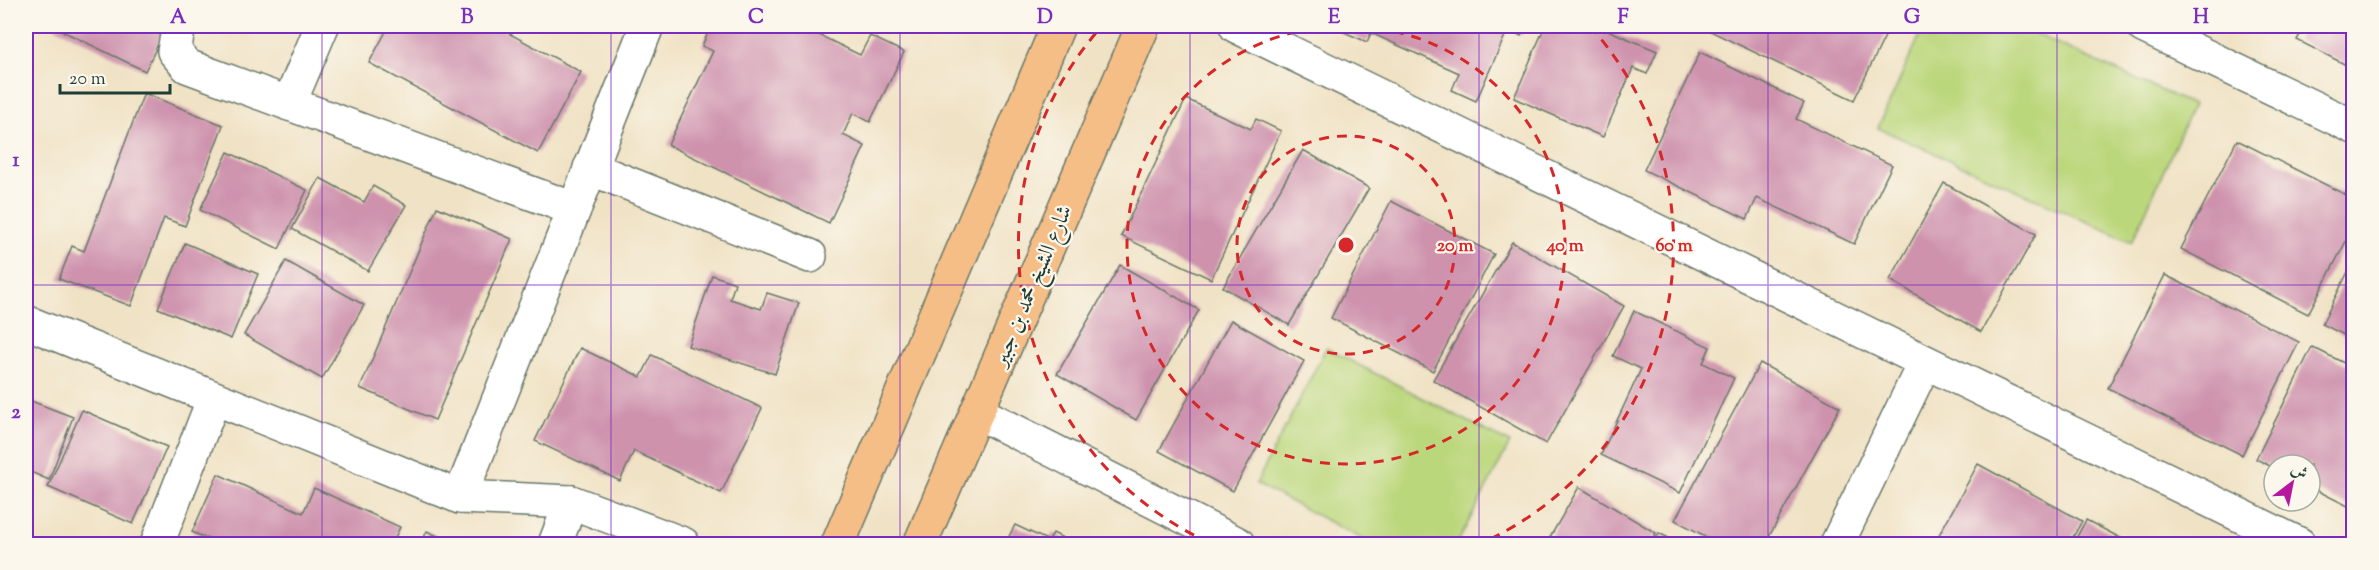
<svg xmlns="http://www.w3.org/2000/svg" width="2379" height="570" viewBox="0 0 2379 570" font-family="'Sorts Mill Goudy',Amiri,serif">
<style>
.green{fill:#bbd77c;stroke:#6d8a58;stroke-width:1.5}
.building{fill:#ce92ad}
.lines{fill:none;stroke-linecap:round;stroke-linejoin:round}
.minor-casing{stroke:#687767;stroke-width:36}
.primary-casing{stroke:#687767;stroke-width:36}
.minor{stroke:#fff;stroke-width:33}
.primary{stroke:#f6be87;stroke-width:33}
.grid{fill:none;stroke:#7b2cbf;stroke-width:1.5;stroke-opacity:0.55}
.ring{fill:none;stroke:#d62828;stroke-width:3;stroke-dasharray:10 8}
.labels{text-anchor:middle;stroke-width:4.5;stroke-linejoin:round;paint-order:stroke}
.street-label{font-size:22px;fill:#1f3d34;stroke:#fbf7ec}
.centre{fill:#d62828;stroke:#fbf7ec;stroke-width:3}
.ring-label{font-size:18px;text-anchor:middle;font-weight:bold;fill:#d62828;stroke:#fbf7ec;stroke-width:4.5;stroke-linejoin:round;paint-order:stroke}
.neatline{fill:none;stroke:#7b2cbf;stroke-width:2}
.grid-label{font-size:20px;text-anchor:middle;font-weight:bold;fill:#7b2cbf}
</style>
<rect width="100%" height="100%" fill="#fbf7ec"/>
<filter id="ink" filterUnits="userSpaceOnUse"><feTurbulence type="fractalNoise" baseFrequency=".0167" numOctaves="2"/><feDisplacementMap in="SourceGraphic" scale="12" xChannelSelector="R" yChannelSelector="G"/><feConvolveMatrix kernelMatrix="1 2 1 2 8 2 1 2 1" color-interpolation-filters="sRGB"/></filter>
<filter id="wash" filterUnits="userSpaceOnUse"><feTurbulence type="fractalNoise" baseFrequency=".008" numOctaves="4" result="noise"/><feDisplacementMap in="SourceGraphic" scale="24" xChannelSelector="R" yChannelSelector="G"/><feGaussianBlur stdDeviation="1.35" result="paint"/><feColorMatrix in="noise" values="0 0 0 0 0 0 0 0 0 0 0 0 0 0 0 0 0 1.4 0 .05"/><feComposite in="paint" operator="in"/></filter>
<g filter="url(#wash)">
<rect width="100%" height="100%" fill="#f0e2c5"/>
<g class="green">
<polygon points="1924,26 2018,26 2193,105 2132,242 1878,128"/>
<polygon points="1326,348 1510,443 1457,544 1372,544 1256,484"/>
</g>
<g id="blocks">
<g class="building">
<polygon points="52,26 167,26 145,71"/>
<polygon points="389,26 495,26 581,72 538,153 369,63"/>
<polygon points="711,26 824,26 819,35 860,55 870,36 904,52 870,122 853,113 843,135 865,146 829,223 668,145 713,51 702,46"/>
<polygon points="1330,26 1526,26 1521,36 1508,29 1476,101 1452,90 1459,73 1371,33 1367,42"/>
<polygon points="1545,26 1598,26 1657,51 1647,74 1633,68 1603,137 1514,98"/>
<polygon points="1708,26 1890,26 1854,100 1706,29"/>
<polygon points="2305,26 2354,26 2354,69 2297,40"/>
<polygon points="1700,52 1804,103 1796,119 1892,165 1854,244 1757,198 1747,219 1644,170"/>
<polygon points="144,93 223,125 185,226 164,218 131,306 59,279 72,246 84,251"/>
<polygon points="1186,99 1251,129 1256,119 1281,131 1211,279 1121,236"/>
<polygon points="2237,140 2354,199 2354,226 2308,314 2181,249"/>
<polygon points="1303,150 1369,188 1289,325 1223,287"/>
<polygon points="228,152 307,190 279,249 200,210"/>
<polygon points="320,178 364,202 373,186 406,205 368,271 292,229"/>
<polygon points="1944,183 2036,234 1981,332 1890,280"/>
<polygon points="1391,201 1494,254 1433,371 1331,318"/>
<polygon points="437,207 512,239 435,420 360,388"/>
<polygon points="1512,242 1624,306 1546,444 1433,380"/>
<polygon points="185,243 258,274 231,339 158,308"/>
<polygon points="2354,260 2354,340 2322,324"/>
<polygon points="286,261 364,305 322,379 244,335"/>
<polygon points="1120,265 1199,310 1136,420 1057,374"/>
<polygon points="712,275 735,283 730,299 761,309 767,293 799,303 775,374 688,346"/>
<polygon points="2165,275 2299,342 2242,455 2108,388"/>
<polygon points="1634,311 1710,347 1703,363 1734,378 1680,493 1601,455 1641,369 1613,356"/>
<polygon points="1231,320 1304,361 1233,491 1159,451"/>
<polygon points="2312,347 2354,368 2354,509 2310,487 2310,465 2274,465 2274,468 2256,459"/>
<polygon points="580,348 641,377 652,355 762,408 721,493 634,451 620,481 535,441"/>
<polygon points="1760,363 1840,407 1765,544 1720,544 1675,520"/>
<polygon points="26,399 73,417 49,480 26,470"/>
<polygon points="82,410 167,447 133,524 48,487"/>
<polygon points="1978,464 2082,521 2069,544 1934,544"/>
<polygon points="218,474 303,513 314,488 400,527 392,544 220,544 192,532"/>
<polygon points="1579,487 1656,533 1649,544 1546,544"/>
<polygon points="2086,520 2132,544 2073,544"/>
<polygon points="1015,525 1049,541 1053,533 1075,544 1005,544"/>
<polygon points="427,531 455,544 421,544"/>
<polygon points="1659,533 1680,544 1652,544"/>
</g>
</g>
</g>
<g filter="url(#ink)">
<use href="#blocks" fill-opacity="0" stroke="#687767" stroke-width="1.5"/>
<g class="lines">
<defs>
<g id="minor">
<polyline points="179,26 174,51 187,66 574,209"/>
<polyline points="1236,26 2299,544"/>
<polyline points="2143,26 2354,127"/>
<polyline points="289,104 322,26"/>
<polyline points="590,168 810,256"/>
<polyline points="26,322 460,497 571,502 683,544"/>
<polyline points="977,412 1238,544"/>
<polyline points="460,497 647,26"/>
<polyline points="157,544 214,398"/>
<polyline points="555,544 571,502"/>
<polyline points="1837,544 1925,362"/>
</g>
<g id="primary">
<polyline points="838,544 1058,26"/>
<polyline points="920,544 1143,26"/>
</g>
</defs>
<use href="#minor" class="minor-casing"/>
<use href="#primary" class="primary-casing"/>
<use href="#minor" class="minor"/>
<use href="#primary" class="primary"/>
</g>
</g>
<path class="grid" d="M322,26V544M611,26V544M900,26V544M1190,26V544M1479,26V544M1768,26V544M2057,26V544M26,285H2354"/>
<g class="ring">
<circle cx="1346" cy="245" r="109"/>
<circle cx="1346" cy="245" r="219"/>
<path d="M1210 543A328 328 0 0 1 1102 26M1590 26A328 328 0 0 1 1482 543"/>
</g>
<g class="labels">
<g class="street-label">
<text transform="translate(1031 285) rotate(-67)" y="8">شارع الشيخ محمد بن جبير</text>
</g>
</g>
<circle cx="1346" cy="245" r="9" class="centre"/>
<g class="ring-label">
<text x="1455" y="251">20 m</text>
<text x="1565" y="251">40 m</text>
<text x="1674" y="251">60 m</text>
</g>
<rect width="2379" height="570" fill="none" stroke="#fbf7ec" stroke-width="66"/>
<g transform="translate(2292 483) rotate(32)"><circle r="28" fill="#fbf7ec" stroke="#a3ada2" stroke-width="1.5"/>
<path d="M0-4.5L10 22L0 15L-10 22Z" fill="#b5179e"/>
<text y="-9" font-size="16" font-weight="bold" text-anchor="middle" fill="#1f3d34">ش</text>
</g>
<path d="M60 84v9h110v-9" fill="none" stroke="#1f3d34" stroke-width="3"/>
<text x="69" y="84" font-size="18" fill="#1f3d34" stroke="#fbf7ec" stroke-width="4.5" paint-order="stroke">20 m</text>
<rect x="33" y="33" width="2313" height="504" class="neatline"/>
<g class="grid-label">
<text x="178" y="23">A</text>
<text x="467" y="23">B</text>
<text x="756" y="23">C</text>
<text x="1045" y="23">D</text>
<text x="1334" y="23">E</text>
<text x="1623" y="23">F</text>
<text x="1912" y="23">G</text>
<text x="2201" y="23">H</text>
<text x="16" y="166">1</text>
<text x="16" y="418">2</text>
</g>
</svg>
